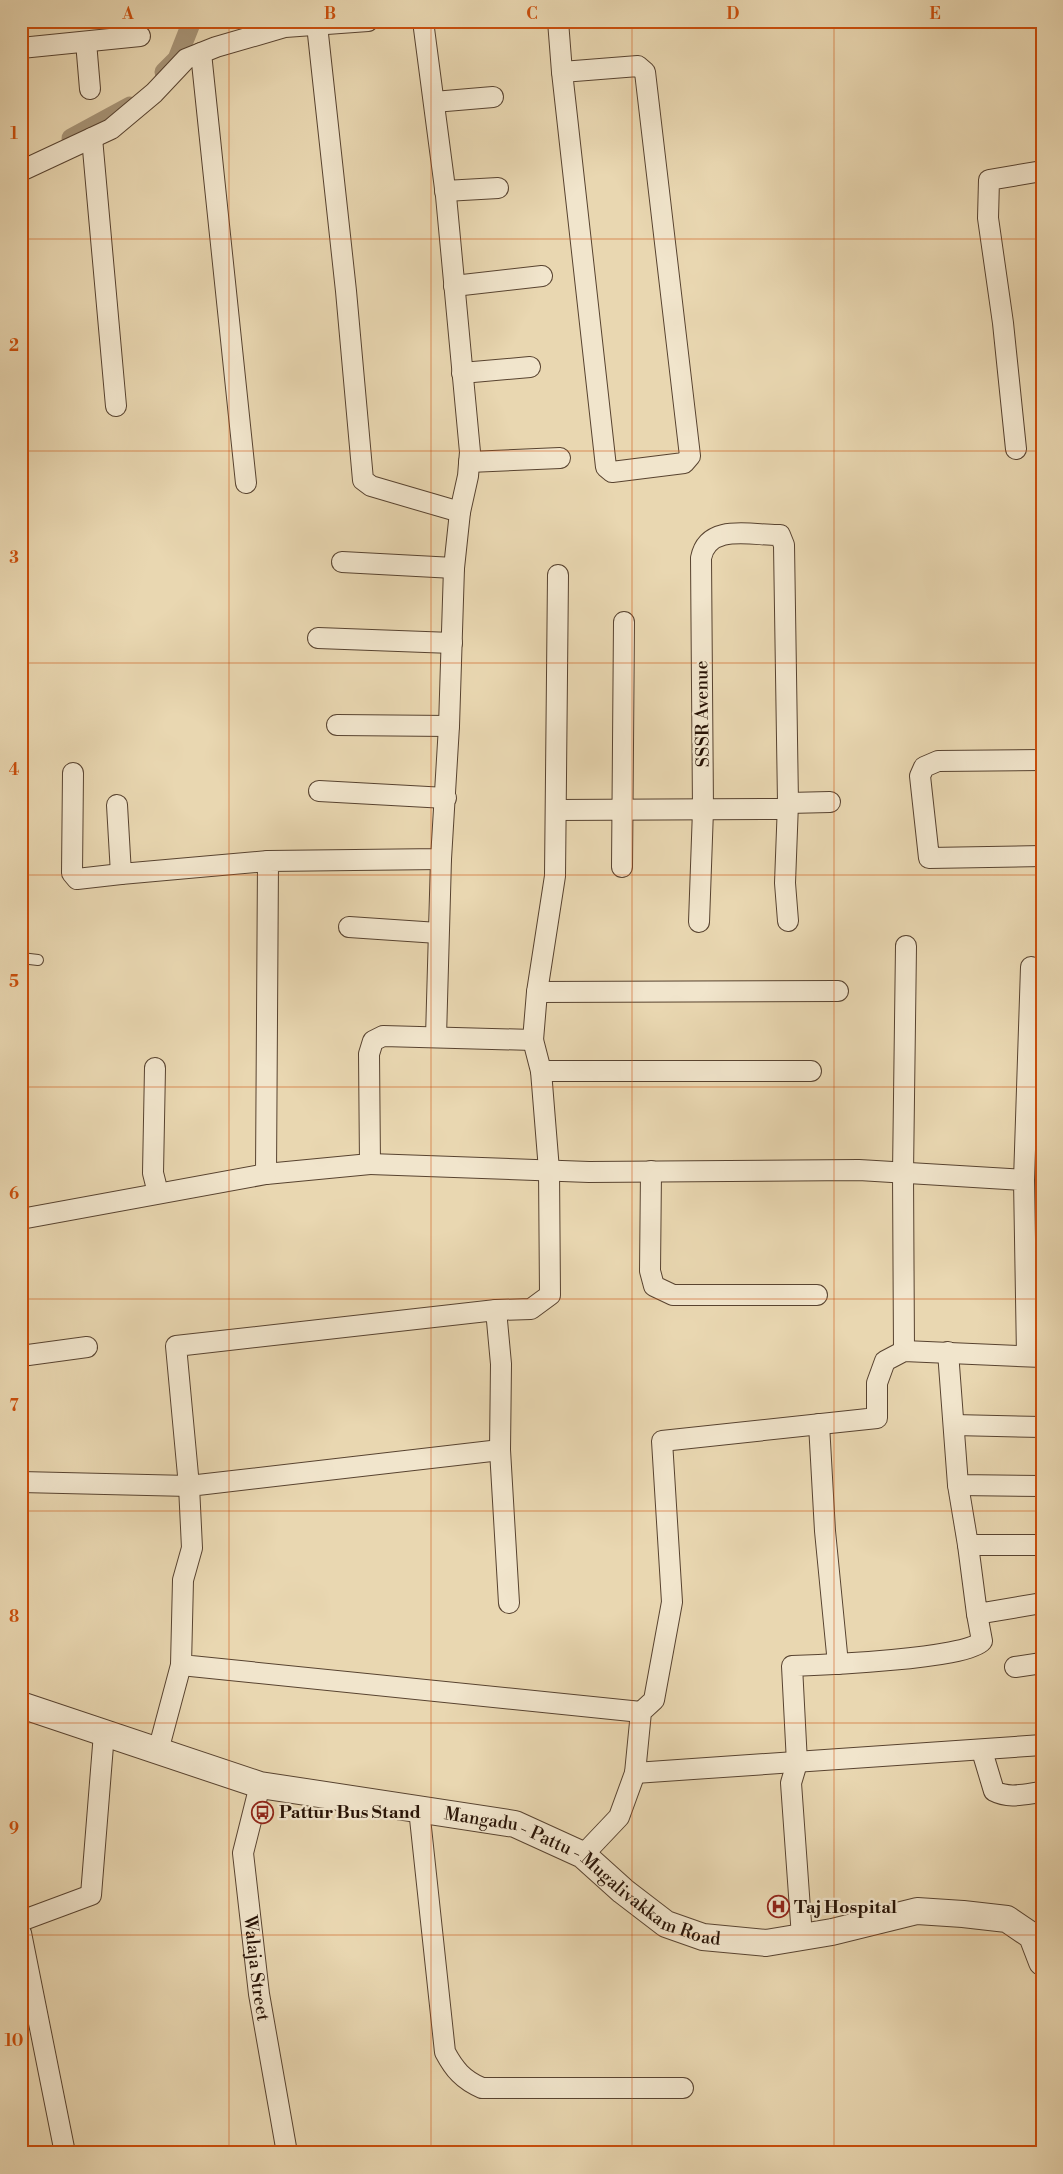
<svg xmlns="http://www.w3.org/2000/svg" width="1063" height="2174" viewBox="0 0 1063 2174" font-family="'Libre Bodoni',serif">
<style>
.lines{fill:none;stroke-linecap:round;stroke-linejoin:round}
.canal{stroke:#a79477;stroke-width:19}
.service-casing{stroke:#584330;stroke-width:12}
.minor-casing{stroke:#584330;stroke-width:22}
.tertiary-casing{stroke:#584330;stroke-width:28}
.service{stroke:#f1e5cc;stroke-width:10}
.minor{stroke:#f1e5cc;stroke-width:20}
.tertiary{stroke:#f1e5cc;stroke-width:26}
.grid{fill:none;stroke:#cb4e0b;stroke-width:1;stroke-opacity:0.55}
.labels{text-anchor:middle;stroke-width:4.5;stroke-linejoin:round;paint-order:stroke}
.street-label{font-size:18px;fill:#271205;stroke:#f1e5cc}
.poi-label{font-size:18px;font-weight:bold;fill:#271205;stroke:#f1e5cc;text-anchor:start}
.neatline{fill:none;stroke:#cb4e0b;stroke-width:2}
.grid-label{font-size:16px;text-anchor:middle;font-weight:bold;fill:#cb4e0b}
</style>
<rect width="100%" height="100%" fill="#e9d7b1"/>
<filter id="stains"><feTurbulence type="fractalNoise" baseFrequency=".004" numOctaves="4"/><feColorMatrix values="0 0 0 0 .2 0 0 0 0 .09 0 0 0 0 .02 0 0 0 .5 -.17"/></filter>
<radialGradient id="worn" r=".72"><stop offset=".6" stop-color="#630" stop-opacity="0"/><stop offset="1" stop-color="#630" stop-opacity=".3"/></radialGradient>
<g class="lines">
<g class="canal">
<polyline points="164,72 177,59 192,21"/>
<polyline points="71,138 130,106"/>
</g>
<defs>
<polyline id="service" points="21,958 38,960"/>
<g id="minor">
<polyline points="558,21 562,72"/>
<polyline points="317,25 346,291 363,480 371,486 460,512"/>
<polyline points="86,42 90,89"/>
<polyline points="21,48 140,36"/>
<polyline points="201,53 246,483"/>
<polygon points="638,66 645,72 690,456 684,463 612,472 606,467 562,72"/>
<polyline points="434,102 493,97"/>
<polyline points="92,138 116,406"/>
<polyline points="21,171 111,129 154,93 186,59 216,47 285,27 368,21"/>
<polyline points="445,191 498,188"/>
<polyline points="454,286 542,276"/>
<polyline points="462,373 530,367"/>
<polyline points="1016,449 1003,323 988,218 989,180 1042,171"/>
<polyline points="469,462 560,458"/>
<polyline points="342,562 454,568"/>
<polyline points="318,638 452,643"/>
<polyline points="337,725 449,726"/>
<polyline points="1042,760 938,761 924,767 920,776 929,858 1042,856"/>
<polyline points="73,773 72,873 77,879 121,874"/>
<polyline points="319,791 446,798"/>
<polyline points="117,805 121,874 268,861"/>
<polyline points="556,810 786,809 788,803 830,802"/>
<polyline points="622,867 624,622"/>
<path d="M699,922L703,810L701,558C708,522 754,536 780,535L784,545L788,803L785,883L788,921"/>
<polyline points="349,927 438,933"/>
<polyline points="537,992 555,876 558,575"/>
<polyline points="436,1037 441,859"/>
<polyline points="533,1040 541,1071 811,1071"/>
<polyline points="155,1068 153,1173 158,1193"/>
<polyline points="370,1164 589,1172 859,1170 1024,1180 1027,1356"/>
<polyline points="651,1171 650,1271 654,1286 673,1295 817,1295"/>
<polyline points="266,1174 370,1164 369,1054 373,1041 383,1036 533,1040 537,992 838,991"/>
<polyline points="1024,1180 1031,967"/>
<polyline points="21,1219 266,1174 268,861 441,859 449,726 454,568 460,512 468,476 470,452 446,196 423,21"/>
<polyline points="496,1310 531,1309 550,1295 549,1170 541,1071"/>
<polyline points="904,1351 903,1173 906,946"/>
<polyline points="948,1352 958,1485 1042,1486"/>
<polyline points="21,1356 87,1347"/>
<polyline points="819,1424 825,1531 838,1664"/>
<polyline points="954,1425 1042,1427"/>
<polyline points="500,1450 189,1486 192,1548 183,1580 181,1665 641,1712"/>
<polyline points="21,1482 189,1486 176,1346 496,1310 501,1364 500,1450 509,1603"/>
<polyline points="958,1485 968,1545"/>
<polyline points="1042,1545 968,1545 977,1614 1042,1603"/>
<polyline points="1015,1667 1042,1663"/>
<polyline points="158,1751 181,1665"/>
<path d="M982,1751L994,1791C1009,1799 1025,1794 1042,1792"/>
<polyline points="635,1773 1042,1745"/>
<path id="s1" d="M260,1785L243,1853L259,1994L287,2153"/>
<path d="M419,1809L445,2052C454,2069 463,2080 482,2088H683"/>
<polyline points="583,1855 619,1817 635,1773 641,1712 654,1700 672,1602 662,1441 877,1418 877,1383 885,1361 904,1351 1042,1357"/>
<polyline points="21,1921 91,1895 104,1733"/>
<polyline points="21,1933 65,2153"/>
<path d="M802,1937L791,1783L797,1763L792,1666C820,1665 968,1659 982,1641L977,1614"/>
</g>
<g id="tertiary">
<path id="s2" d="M21,1705L260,1785L515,1824L583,1855L623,1891L666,1924L703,1937L766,1943L832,1932L917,1911L963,1914L1007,1919L1032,1936L1042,1962"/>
</g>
</defs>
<use href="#service" class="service-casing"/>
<use href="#minor" class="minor-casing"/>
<use href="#tertiary" class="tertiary-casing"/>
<use href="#service" class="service"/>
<use href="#minor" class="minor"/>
<use href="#tertiary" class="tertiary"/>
</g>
<path class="grid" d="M229,21V2153M431,21V2153M632,21V2153M834,21V2153M21,239H1042M21,451H1042M21,663H1042M21,875H1042M21,1087H1042M21,1299H1042M21,1511H1042M21,1723H1042M21,1935H1042"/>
<defs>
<symbol id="bus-ring" viewBox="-11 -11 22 22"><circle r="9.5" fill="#f1e5cc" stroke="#8f2418" stroke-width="1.5"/><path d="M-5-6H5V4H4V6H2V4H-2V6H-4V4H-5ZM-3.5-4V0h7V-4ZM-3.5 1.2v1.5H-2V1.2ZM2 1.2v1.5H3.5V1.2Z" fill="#8f2418"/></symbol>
<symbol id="hospital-ring" viewBox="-11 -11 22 22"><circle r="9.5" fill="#f1e5cc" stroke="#8f2418" stroke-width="1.5"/><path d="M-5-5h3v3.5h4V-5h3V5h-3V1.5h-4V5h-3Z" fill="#8f2418"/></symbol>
</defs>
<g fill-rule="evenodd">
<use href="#bus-ring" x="250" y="1800" width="25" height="25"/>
<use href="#hospital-ring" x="766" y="1894" width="25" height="25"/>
</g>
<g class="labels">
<g class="street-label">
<text transform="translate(702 714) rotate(-91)" y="6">SSSR Avenue</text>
<text dy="6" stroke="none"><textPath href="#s2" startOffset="594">Mangadu - Pattu - Mugalivakkam Road</textPath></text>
<text dy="6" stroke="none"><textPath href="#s1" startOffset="186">Walaja Street</textPath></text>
</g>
<g class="poi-label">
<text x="279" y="1818">Pattur Bus Stand</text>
<text x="794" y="1913">Taj Hospital</text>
</g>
</g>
<rect width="1063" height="2174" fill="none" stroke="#e9d7b1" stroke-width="55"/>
<rect x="28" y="28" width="1008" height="2118" class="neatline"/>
<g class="grid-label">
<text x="128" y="19">A</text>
<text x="330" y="19">B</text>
<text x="532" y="19">C</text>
<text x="733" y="19">D</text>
<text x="935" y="19">E</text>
<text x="14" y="139">1</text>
<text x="14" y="351">2</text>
<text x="14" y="563">3</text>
<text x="14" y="775">4</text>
<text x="14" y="987">5</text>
<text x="14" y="1199">6</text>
<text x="14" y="1411">7</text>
<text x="14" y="1622">8</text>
<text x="14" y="1834">9</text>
<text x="14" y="2046">10</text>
</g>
<rect width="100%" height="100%" filter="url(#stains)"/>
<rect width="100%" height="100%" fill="url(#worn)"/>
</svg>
